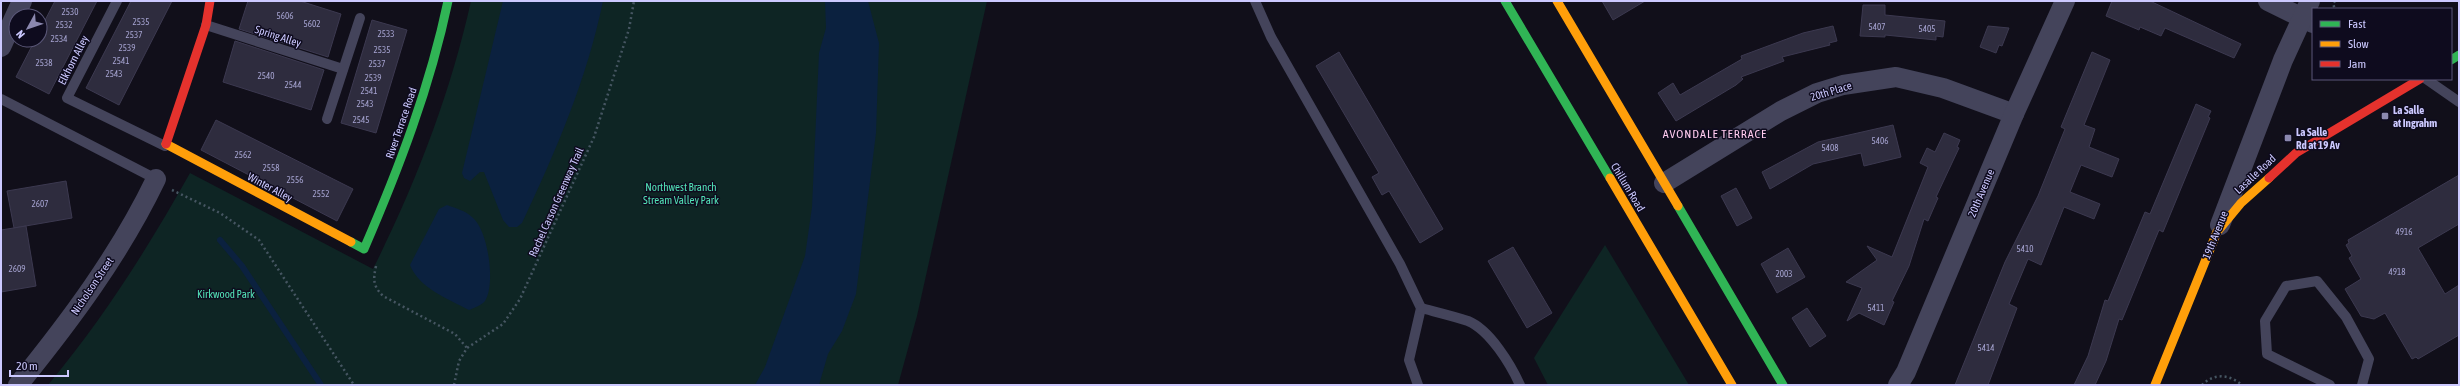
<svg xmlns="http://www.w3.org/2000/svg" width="2460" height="386" viewBox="0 0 2460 386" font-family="'Asap Condensed',sans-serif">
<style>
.green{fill:#0e2524}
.water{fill:#0b213f}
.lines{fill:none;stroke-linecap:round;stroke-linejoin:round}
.stream{stroke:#0b213f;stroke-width:6}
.building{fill:#2e2c3e;stroke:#3c3950}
.path{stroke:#465662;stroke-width:2.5;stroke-dasharray:2 3;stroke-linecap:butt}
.lane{stroke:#44445b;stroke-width:10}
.street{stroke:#44445b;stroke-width:20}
.fast{stroke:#30b455;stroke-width:9}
.slow{stroke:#ff9f0a;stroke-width:9}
.jam{stroke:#e5322d;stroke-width:9}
.poi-dot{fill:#8b88af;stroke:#0e0b1e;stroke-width:1.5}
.labels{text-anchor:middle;stroke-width:3;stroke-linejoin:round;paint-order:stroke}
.number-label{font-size:9px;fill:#a4a2cf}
.street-label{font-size:11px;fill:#ccc9ff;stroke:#0e0b1e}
.poi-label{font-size:11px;font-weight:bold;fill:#ccc9ff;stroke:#0e0b1e;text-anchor:start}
.park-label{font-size:11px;fill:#52e2b7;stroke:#0e0b1e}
.neighbourhood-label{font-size:12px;letter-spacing:1px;fill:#ffcbee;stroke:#0e0b1e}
</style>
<rect width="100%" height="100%" fill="#110f1a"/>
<g class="green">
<path d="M471,1H987L917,316L898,385H48C103,319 148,248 190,173L373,269C416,183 450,95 471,1Z"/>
<polygon points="1605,245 1689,385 1548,385 1534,358"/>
</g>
<g class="water">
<path d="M503,1H603C587,79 556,151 522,223L517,227H509L503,220L484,172H480L470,181L464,178L462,173Z"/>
<polygon points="825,1 868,1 879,43 876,133 856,294 842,331 828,354 819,385 755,385 765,367 805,256 812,207 819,53 826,28"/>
<path d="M447,205C455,208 466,211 472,217C488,229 496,284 485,301C482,305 474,308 469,310C448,299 419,288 410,265L439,209Z"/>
</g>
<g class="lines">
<polyline class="stream" points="220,240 242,266 321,385"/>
</g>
<g class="building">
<polygon points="55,1 97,1 49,94 16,77 35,40 40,40 40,30"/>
<polygon points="131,1 172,1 119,105 86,88"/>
<polygon points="248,1 300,1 341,14 328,57 239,29"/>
<polygon points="1602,1 1645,1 1613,20"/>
<polygon points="2112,1 2150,1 2241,44 2234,58 2165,28 2161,36 2140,27 2139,30 2106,16"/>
<polygon points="1863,5 1885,5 1885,15 1945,21 1943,37 1936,36 1936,40 1885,35 1885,37 1860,36"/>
<polygon points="372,20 407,30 376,133 341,123"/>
<polygon points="1833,26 1837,41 1829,43 1830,45 1782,57 1784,61 1741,77 1743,79 1736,85 1676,121 1658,93 1673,83 1680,95 1742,59 1741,56 1803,33"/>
<polygon points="1988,26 2009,28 2002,46 1999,45 1996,53 1980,47"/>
<polygon points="235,41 324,70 311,110 223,82"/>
<polygon points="1339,52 1443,229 1420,243 1389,191 1382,195 1372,177 1379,173 1316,66"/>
<polygon points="2092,52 2110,60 2084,125 2095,129 2089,147 2119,159 2112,177 2081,165 2070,192 2100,204 2094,219 2064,207 2041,265 2028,259 2009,304 2017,308 1988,385 1955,385 2005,262 2038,196 2065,129 2061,127"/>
<polygon points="2196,104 2211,111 2208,117 2210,118 2163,232 2159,230 2122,320 2119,319 2106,361 2095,385 2074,385 2088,356 2105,300 2108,301 2145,212 2150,214"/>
<polygon points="216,120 353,189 337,221 201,150"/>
<polygon points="1893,125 1901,157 1864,166 1861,153 1813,164 1770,189 1762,172 1818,142"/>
<polygon points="1944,133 1960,140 1957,147 1959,148 1936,197 1938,198 1928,221 1924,219 1909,266 1892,301 1894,302 1884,325 1859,313 1847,321 1862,288 1846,282 1877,260 1867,246 1892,257 1928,167 1920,163 1927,148 1935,152"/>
<polygon points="2459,175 2459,224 2418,248 2445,294 2459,285 2459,335 2418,359 2416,357 2412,359 2385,313 2374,319 2361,316 2345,289 2361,279 2349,258 2352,256 2346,245 2349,243 2348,240"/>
<polygon points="66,181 72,218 14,228 7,191"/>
<polygon points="1736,188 1752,218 1737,226 1721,196"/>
<polygon points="26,226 36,286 1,292 1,230"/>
<polygon points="1513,247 1552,313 1527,328 1488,261"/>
<polygon points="1788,248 1805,277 1777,293 1761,264"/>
<polygon points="1807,308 1826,336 1810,347 1792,318"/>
</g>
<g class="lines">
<g class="path">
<polyline points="2335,1 2333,4 2335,9"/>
<polyline points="172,190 220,213 259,240 354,385"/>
<path d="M376,266C373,280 373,286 383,296L455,334L467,348"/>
<polyline points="454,385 459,361 467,348 503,324 520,299 594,137 629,29 634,1"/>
<path d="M2202,385C2214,373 2229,374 2242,385"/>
</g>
<g class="lane">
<polyline points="117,1 67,98 165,146"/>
<polyline points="1255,1 1271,37 1400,264 1421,308 1409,360 1418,385"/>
<polyline points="206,25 343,69"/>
<polyline points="2426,79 2459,102"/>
<polyline points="1,99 156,179"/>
<polyline points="327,119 360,18"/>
<path d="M1421,308C1436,312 1453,316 1468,321C1490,330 1511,365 1520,385"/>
<polyline points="2330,385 2267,354 2265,321 2286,286 2317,281 2346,317 2369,359 2362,385"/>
</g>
<g class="street">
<polyline points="2268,1 2313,23"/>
<polyline points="1,47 22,1"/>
<polyline points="1664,183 1781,111 1817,93 1843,85 1896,77 1943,88 2014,114"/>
<polyline points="2220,225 2283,60 2310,1"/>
<path d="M18,385C70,321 120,254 156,179"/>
<polyline points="1898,385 1906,372 2014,114 2065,1"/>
</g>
<g class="fast">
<polyline points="1505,1 1610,178"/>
<polyline points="2451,60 2459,55"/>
<polyline points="1678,206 1783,385"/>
<path d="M351,242L364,249C399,168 430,87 448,1"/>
</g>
<g class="slow">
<polyline points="1557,1 1678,206"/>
<polyline points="166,144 351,242"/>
<polyline points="1610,178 1732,385"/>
<polyline points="2155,385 2217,232 2241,203 2269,178"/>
</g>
<g class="jam">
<polyline points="166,144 206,25 210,1"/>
<polyline points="2269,178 2296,153 2420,79"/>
</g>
</g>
<g class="poi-dot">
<rect x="2381" y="112" width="8" height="8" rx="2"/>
<rect x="2284" y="134" width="8" height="8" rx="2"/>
</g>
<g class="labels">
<g class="number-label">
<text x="70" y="15">2530</text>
<text x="285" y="19">5606</text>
<text x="141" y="25">2535</text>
<text x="312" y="27">5602</text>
<text x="64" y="28">2532</text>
<text x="1877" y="30">5407</text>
<text x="1927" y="32">5405</text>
<text x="386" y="37">2533</text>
<text x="134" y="38">2537</text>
<text x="59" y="42">2534</text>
<text x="127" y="51">2539</text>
<text x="382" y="53">2535</text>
<text x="121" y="64">2541</text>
<text x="44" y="66">2538</text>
<text x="377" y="67">2537</text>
<text x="114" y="77">2543</text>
<text x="266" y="79">2540</text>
<text x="373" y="81">2539</text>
<text x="293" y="88">2544</text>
<text x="369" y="94">2541</text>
<text x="365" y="107">2543</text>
<text x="361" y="123">2545</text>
<text x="1880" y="144">5406</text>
<text x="1830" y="151">5408</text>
<text x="243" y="158">2562</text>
<text x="271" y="171">2558</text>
<text x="295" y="183">2556</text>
<text x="321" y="197">2552</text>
<text x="40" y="207">2607</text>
<text x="2404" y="235">4916</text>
<text x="2025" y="252">5410</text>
<text x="17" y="272">2609</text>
<text x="2397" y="275">4918</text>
<text x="1784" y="277">2003</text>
<text x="1876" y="311">5411</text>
<text x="1986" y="351">5414</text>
</g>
<g class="street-label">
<text transform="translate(278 36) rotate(18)" y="4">Spring Alley</text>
<text transform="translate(73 60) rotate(-63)" y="4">Elkhorn Alley</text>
<text transform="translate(1831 91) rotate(-17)" y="4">20th Place</text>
<text transform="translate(401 123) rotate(-71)" y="4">River Terrace Road</text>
<text transform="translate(2255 174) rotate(-43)" y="4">Lasalle Road</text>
<text transform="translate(270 187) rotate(28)" y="4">Winter Alley</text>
<text transform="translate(1628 187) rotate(59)" y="4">Chillum Road</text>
<text transform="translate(1981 193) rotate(-67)" y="4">20th Avenue</text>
<text transform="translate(556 202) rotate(-66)" y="4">Rachel Carson Greenway Trail</text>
<text transform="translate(2215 235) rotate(-68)" y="4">19th Avenue</text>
<text transform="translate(92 286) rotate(-56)" y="4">Nicholson Street</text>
</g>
<g class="poi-label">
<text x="2393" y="114">La Salle<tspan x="2393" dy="13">at Ingrahm</tspan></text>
<text x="2296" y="136">La Salle<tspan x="2296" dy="13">Rd at 19 Av</tspan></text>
</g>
<g class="park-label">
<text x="681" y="191">Northwest Branch<tspan x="681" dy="13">Stream Valley Park</tspan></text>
<text x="226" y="298">Kirkwood Park</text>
</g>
<g class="neighbourhood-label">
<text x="1715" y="138">AVONDALE TERRACE</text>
</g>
</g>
<rect width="2460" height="386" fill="none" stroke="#ccc9ff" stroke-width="4"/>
<rect x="2312" y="8" width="140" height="72" fill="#0e0b1e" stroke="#5a5778"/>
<rect x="2320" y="21" width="20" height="6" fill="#30b455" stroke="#5a5778"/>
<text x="2348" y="28" font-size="12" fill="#ccc9ff">Fast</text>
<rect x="2320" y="41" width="20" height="6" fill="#ff9f0a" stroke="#5a5778"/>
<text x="2348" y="48" font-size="12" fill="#ccc9ff">Slow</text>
<rect x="2320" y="61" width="20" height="6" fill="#e5322d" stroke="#5a5778"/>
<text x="2348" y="68" font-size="12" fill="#ccc9ff">Jam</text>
<g transform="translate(28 28) rotate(230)"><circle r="19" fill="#0e0b1e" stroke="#5a5778"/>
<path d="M0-3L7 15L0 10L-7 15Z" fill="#8b88af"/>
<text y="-6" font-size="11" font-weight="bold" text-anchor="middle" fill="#ccc9ff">N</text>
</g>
<path d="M10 370v6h58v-6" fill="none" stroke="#ccc9ff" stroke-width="2"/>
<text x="16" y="370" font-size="12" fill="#ccc9ff" stroke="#0e0b1e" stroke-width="3" paint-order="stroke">20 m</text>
</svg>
